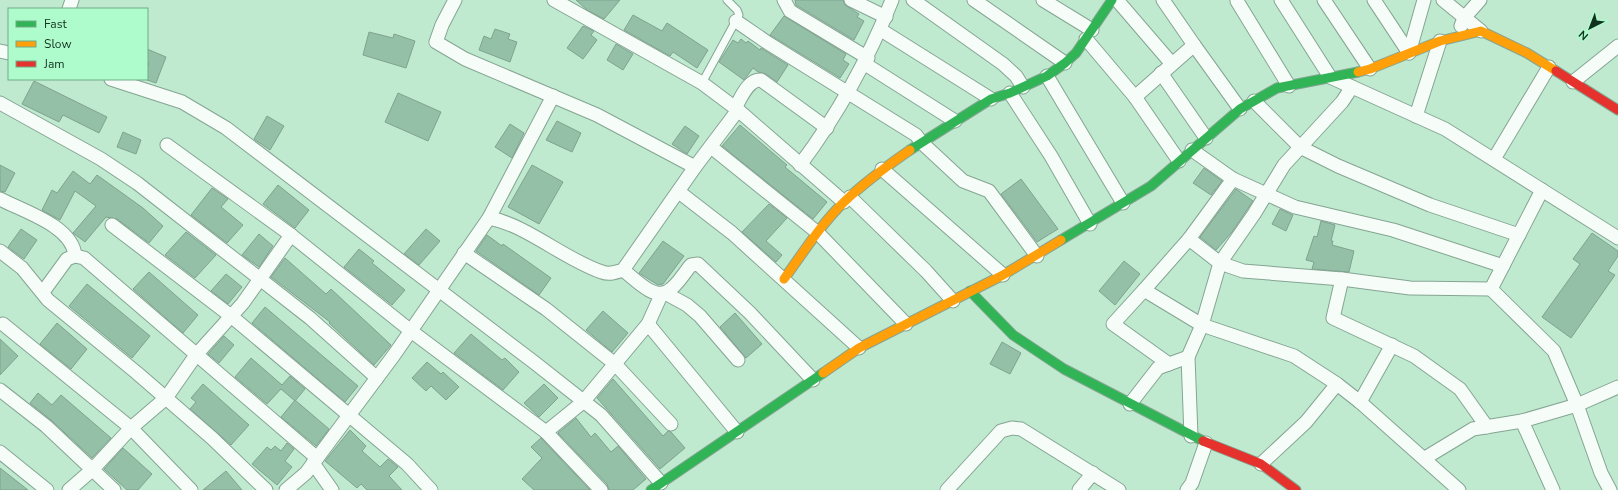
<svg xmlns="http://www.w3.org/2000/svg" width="1618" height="490" viewBox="0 0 1618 490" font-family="'Nunito Sans',sans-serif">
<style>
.building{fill:#93c0a7;stroke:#81a28f}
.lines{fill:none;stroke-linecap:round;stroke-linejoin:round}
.lane-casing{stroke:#84a592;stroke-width:9}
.street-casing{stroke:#84a592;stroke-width:15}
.fast-casing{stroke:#84a592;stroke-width:11}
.slow-casing{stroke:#84a592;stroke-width:11}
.jam-casing{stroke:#84a592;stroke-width:11}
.lane{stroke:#f6fcf8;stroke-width:7}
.street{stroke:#f6fcf8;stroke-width:13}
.fast{stroke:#30b455;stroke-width:9}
.slow{stroke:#ff9f0a;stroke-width:9}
.jam{stroke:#e5322d;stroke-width:9}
</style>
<rect width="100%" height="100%" fill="#c0ead0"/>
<g class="building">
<polygon points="576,0 620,0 604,19 587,10"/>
<polygon points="795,0 843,0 845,5 859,14 857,17 864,21 854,40 796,5"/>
<polygon points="633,15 662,31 667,23 708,50 697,68 673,52 670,56 624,30"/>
<polygon points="784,16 846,54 843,60 849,64 840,78 770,35"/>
<polygon points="583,26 594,31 591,35 597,40 583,59 567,48"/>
<polygon points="495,29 510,34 508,39 517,42 510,62 479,50 484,36 491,39"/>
<polygon points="369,32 393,38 394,34 415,41 406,68 363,55"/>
<polygon points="741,39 746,43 748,41 760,50 761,48 788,65 777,82 766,74 758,72 753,68 744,80 719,62 733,40 738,43"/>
<polygon points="616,44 633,54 623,70 607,60"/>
<polygon points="147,49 166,57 156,83 147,80 147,69 149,63 147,62"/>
<polygon points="34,81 107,117 99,133 63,115 59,122 22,104"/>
<polygon points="398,93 441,112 428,141 385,122"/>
<polygon points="267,116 284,126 270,150 254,139"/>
<polygon points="557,121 581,133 572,152 546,140"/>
<polygon points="510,124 524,133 512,158 495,147"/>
<polygon points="740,125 787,165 785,167 827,202 813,219 722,146"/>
<polygon points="685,126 699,136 687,154 672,144"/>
<polygon points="123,132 141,140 136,154 117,147"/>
<polygon points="0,165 15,173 5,192 0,191"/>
<polygon points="532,165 563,182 539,224 508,207"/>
<polygon points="1204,168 1222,181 1211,195 1193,183"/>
<polygon points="73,171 90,184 97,175 143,208 163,226 149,243 117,219 106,217 85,242 73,233 96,206 75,191 60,220 42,210 52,190 57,193"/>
<polygon points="1021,179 1058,229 1037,242 1001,194"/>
<polygon points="278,185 309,210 295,228 263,204"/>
<polygon points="212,188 228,199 221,207 243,225 227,243 191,215"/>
<polygon points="1236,189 1253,201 1232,232 1216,250 1200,237"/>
<polygon points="769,204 787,218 766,241 782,255 776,262 742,232"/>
<polygon points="1280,209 1293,215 1286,231 1272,224"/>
<polygon points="1321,221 1335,225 1331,241 1333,241 1332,245 1354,251 1349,272 1312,269 1314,262 1306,260 1314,236 1317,237"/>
<polygon points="21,229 37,240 24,259 8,247"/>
<polygon points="426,229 440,241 419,265 404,254"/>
<polygon points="186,232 216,255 195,278 165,255"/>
<polygon points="1592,233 1618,251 1618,256 1608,271 1615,275 1571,338 1542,317 1580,264 1573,259"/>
<polygon points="259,234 273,246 259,267 242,255"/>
<polygon points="487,235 502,246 503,244 551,278 539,295 476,251"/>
<polygon points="663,241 684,256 663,284 658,285 639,273"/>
<polygon points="359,249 374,261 372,263 405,290 392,305 344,267"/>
<polygon points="285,258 326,294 331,289 391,345 374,365 329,323 330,322 271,277"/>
<polygon points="1124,261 1140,274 1115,305 1099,291"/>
<polygon points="149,272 198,315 183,333 133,289"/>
<polygon points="226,274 242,287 228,304 211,291"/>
<polygon points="87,284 150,336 132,358 69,306"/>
<polygon points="265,307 358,386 345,402 252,323"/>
<polygon points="603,311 628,333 612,352 586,330"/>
<polygon points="735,313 762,344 746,358 720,327"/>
<polygon points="57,323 87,349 71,369 40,344"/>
<polygon points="471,334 502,360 505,358 519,372 503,390 454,353"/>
<polygon points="224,336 234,345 219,363 208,354"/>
<polygon points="0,339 18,356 0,375"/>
<polygon points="1002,342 1021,353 1010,374 990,364"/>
<polygon points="251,358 282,385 290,376 305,389 295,401 281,389 267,404 235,377"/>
<polygon points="427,362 441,374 443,372 459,387 446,400 431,386 426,391 412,378"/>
<polygon points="613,379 663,436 668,431 671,432 685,448 660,469 597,398"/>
<polygon points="203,384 249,425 231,445 190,409 196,402 191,398"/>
<polygon points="544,384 558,398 539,417 524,403"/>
<polygon points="38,393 52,405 61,395 111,438 92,458 51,420 30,403"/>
<polygon points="295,400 329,429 316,446 281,417"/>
<polygon points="576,418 591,437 595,433 611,452 618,446 646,479 633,490 609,490 607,484 558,433"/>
<polygon points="350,430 366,446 362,451 380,467 388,459 398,467 389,476 402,490 367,490 361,484 357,488 325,461"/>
<polygon points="541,438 590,490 534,490 522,479 542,458 531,447"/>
<polygon points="287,443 294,449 285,461 292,467 277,485 252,464 267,447 271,450 275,446 281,451"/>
<polygon points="123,448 152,474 138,490 127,490 104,469"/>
<polygon points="0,468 28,490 0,490"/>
<polygon points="226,471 242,490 203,490"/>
</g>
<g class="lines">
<defs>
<polyline id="lane" points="702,83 739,15 737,10 727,0"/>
<g id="street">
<polyline points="455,0 442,25 436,42 465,59 597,115 695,167"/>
<polyline points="554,0 702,83 738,110 844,202"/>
<polyline points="784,0 790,11 868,58"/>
<polyline points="851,0 886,17"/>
<polyline points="913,0 1003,64 1016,76 1023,87"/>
<polyline points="974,0 1065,63"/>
<polyline points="1043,0 1092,30"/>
<polyline points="1117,0 1172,64"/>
<polyline points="1163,0 1194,45 1135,97 1179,161"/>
<polyline points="1281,0 1330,77 1445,129 1618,238"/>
<polyline points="1324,0 1370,69"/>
<polyline points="1374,0 1409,53"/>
<polyline points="1443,0 1481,31"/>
<polyline points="1237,1 1289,86"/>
<polyline points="69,9 72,0"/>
<polyline points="736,21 768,43 916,135 921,142 963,181 989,191 1037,256"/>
<polyline points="1461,26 1464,18 1480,0"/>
<polyline points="881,30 991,99"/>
<polyline points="1086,39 1135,97"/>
<polyline points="1194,45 1240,109"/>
<polyline points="0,51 9,53"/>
<polyline points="1409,53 1424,0"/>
<polyline points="865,64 955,121"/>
<polyline points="1161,73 1206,138"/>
<polyline points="1047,76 1123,203"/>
<polyline points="111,79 182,102 226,128 535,363 601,415 661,483"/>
<polyline points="1573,82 1618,46"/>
<polyline points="1352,87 1342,102 1284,165 1254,214 1220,263 1202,325 1294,356 1337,384 1360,402 1459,490"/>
<polyline points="1010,93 1051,156 1090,224"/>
<polyline points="1254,101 1300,147 1338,166 1430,205 1519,235"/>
<polyline points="0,103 101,159 137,183 310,318 377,378"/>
<path d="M735,108C741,98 748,79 761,80L827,128"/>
<polyline points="1416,116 1440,41"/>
<polyline points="167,145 291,235 411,331 546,432 601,490"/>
<polyline points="711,147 818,233 906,324"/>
<polyline points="1192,150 1233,179 1295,207 1393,230 1503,266"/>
<polyline points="1494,159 1549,67"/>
<path d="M800,165C839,113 868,60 892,0"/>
<polyline points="882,169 1003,275"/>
<polyline points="1542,190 1491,289 1554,351 1577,405 1601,473 1610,490"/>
<polyline points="679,192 732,233 859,348"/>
<polyline points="850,197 926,271 953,301"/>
<path d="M0,199C23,211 73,226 75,256"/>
<polyline points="489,218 553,96"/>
<polyline points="112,225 231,316 407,464 431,490"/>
<polyline points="1189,239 1220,263 1243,271 1342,279 1410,288 1491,289"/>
<polyline points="0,251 22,268 48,300 137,373 212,438 266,490"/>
<polyline points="464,253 546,309 615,364 671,424"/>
<path d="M623,270C634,278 654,301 668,291C677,286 684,273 691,265L698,264L750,313L813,380"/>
<polyline points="1342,279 1333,318 1414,356 1460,389 1487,427"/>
<polyline points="1144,290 1113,324 1169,364"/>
<polyline points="43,292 67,259 75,256 84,258 317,458"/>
<polyline points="665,293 687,305 700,316 738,360"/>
<polyline points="3,324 131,428 191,490"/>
<polyline points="648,324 737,432"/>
<polyline points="1188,357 1191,436"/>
<polyline points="0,390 46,426 114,490"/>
<polyline points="1360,402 1392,345"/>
<polyline points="1130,404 1158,368 1188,357 1202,325 1144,290 1189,239 1233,179"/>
<polyline points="1522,421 1553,490"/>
<polyline points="546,432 583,402 648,324 662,293"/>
<polyline points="0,452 47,490"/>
<polyline points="1425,458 1473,429 1522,421 1577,405 1618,387"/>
<polyline points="313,463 332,490"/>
<polyline points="1261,464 1306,422 1337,384"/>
<polyline points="69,490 92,470 131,428 166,398 196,355 243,303 291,235"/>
<path d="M286,490L306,473L394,355L489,218C527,225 565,260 602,272C609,275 617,272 623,270L695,167L738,110"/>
<polyline points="947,490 1001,431 1012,428 1021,429 1119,490"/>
<polyline points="1079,490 1093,473"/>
<polyline points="1187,490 1192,483 1206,443"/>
</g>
<g id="fast">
<polyline points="910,150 991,99 1010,93 1047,76 1065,63 1076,53 1112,0"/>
<polyline points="1061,240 1151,186 1240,109 1277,88 1358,72"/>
<polyline points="970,291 1013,335 1064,369 1203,441"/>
<polyline points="651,490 823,373"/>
</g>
<g id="slow">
<polyline points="1358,72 1370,69 1440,41 1481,31 1527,53 1556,71"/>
<path d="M784,279C803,253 821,224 845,201C865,182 887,166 910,150"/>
<polyline points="823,373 859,348 1003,275 1061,240"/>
</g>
<g id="jam">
<polyline points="1556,71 1618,110"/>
<polyline points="1203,441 1261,464 1296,490"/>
</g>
</defs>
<use href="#lane" class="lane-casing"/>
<use href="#street" class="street-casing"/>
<use href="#fast" class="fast-casing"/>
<use href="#slow" class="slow-casing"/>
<use href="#jam" class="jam-casing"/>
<use href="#lane" class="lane"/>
<use href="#street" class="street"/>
<use href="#fast" class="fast"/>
<use href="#slow" class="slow"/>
<use href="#jam" class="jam"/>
</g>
<rect x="8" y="8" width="140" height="72" fill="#aefbcc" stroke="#70ab87"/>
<rect x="16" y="21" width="20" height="6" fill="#30b455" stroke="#70ab87"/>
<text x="44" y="28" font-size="12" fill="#123220">Fast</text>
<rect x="16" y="41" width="20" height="6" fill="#ff9f0a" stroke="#70ab87"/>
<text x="44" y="48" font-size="12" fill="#123220">Slow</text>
<rect x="16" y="61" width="20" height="6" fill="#e5322d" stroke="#70ab87"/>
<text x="44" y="68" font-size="12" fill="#123220">Jam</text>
<g transform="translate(1590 28) rotate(222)" stroke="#aefbcc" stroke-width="3" paint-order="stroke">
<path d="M0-3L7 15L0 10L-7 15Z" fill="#123220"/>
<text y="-6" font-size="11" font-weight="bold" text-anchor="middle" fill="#123220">N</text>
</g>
</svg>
